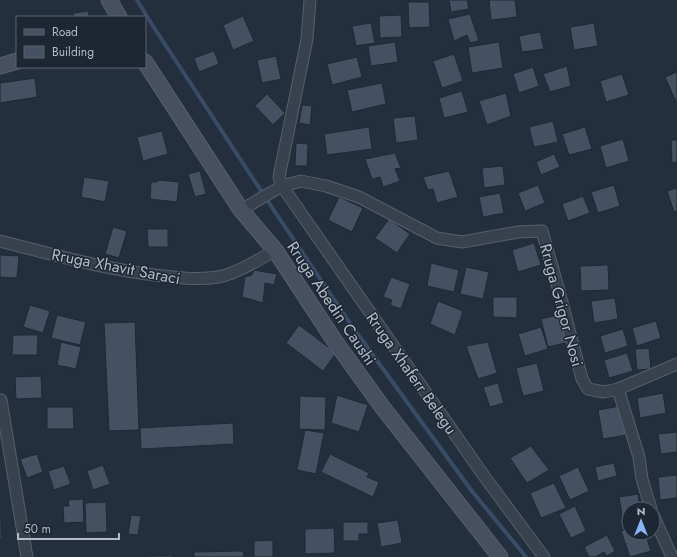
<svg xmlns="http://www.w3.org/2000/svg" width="677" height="557" viewBox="0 0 677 557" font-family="Jost,sans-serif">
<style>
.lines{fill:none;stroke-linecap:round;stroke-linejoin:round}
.stream{stroke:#394c67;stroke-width:4}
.building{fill:#455162;stroke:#1f2835}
.street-casing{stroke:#565f6c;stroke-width:13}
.secondary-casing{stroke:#565f6c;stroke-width:17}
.street{stroke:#38414e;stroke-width:11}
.secondary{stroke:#465061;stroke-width:15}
.labels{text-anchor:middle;stroke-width:3;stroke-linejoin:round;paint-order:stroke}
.street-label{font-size:16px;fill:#b4bcc9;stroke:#1d2633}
</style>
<rect width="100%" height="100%" fill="#242f3e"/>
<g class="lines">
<polyline class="stream" points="137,0 151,23 275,212 354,329 471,490 526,557"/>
</g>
<g class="building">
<polygon points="449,0 467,0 469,9 451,12"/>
<polygon points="489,0 515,0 517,17 491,20"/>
<polygon points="408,2 429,2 430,27 409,28"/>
<polygon points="88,11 89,17 74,17 73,13"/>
<polygon points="470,14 479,41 470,43 467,35 454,41 448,19"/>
<polygon points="401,15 402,37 380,38 379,16"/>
<polygon points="243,16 254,41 233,50 223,25"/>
<polygon points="371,23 375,43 356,46 352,26"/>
<polygon points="594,23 598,46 574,50 570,27"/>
<polygon points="540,32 544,49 522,52 519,36"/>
<polygon points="395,42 398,62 371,66 368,46"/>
<polygon points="499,42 503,68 472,73 468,47"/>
<polygon points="214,51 219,64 199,72 194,58"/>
<polygon points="454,54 463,81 442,88 433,61"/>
<polygon points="276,56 281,79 262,83 257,60"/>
<polygon points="357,57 362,77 332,85 327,64"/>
<polygon points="567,66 571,86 550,92 543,74"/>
<polygon points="533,67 539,86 519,93 513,74"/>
<polygon points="677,72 677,102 676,102 665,77"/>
<polygon points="622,74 629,95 606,102 600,81"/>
<polygon points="35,78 37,97 0,103 0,83"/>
<polygon points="382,83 386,104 352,112 347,90"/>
<polygon points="462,91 468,112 444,118 439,98"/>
<polygon points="506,93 511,116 487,125 479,101"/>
<polygon points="267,94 285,113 273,125 255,106"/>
<polygon points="302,105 312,106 310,125 299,123"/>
<polygon points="415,116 418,140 396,143 393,118"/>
<polygon points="553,121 558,142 534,147 529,127"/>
<polygon points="369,127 372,149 327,155 324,134"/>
<polygon points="585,127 592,149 569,155 562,134"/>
<polygon points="162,131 168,154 143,161 137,137"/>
<polygon points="623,139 629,161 606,168 600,146"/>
<polygon points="671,140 677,140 677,162 672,163"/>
<polygon points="296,143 308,144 307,166 295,166"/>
<polygon points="395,153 401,168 395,169 400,181 383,187 380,177 372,179 365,159"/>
<polygon points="554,154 560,167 541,175 536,162"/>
<polygon points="503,166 505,185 484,188 482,168"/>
<polygon points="200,171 206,194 195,197 188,174"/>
<polygon points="449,171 458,197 437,203 433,189 428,190 423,177"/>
<polygon points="84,177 109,181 105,202 81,197"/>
<polygon points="158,180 179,182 177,202 150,199 151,182 157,182"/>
<polygon points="538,185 545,203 525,211 518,193"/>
<polygon points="614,185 620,206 598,213 591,192"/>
<polygon points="677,188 677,211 674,212 667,191"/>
<polygon points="500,193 504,213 483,217 479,197"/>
<polygon points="583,196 590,213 568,221 562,204"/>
<polygon points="339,197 363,208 352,232 328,220"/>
<polygon points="389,219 410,234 397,253 375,238"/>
<polygon points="113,227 127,231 119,258 105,254"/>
<polygon points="147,229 168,229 168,247 148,247"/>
<polygon points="534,243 541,265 518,272 512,250"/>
<polygon points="0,255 19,256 17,278 0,277"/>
<polygon points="431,263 459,270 454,292 427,286"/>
<polygon points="608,265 609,290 581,291 580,266"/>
<polygon points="466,267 489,272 483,299 460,294"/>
<polygon points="254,270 277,274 274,285 265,283 263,303 242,297 245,277 252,275"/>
<polygon points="391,277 410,284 401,309 390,305 392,300 383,297"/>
<polygon points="493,297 517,297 517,318 493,317"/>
<polygon points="615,298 618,319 594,323 591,301"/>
<polygon points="438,301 463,311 455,335 430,324"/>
<polygon points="30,305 50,311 43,333 23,327"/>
<polygon points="562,314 569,342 548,347 541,319"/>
<polygon points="57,315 86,322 80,345 51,338"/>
<polygon points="656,321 661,338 637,346 632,328"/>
<polygon points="135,322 139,430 109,431 104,323"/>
<polygon points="299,325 336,353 323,371 286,343"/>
<polygon points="541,327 548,349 525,356 518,334"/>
<polygon points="623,329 628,346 605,353 600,336"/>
<polygon points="13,335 38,335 37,355 12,355"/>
<polygon points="61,342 81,347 76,369 57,365"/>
<polygon points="488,342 497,373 478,379 466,346"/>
<polygon points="649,348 651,369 637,370 635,349"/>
<polygon points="627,353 633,371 609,378 604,360"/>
<polygon points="537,363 544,391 523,396 516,368"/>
<polygon points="41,376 42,398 16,399 15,377"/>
<polygon points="498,383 504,403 490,407 483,387"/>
<polygon points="663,393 666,413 640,418 637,398"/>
<polygon points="337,395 368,405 359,432 331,423"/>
<polygon points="300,396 326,397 325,430 299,429"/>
<polygon points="620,406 626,435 603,439 598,410"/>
<polygon points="47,407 73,407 74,429 47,429"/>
<polygon points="233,423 234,444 141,449 140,428"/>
<polygon points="305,430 324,433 316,474 297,470"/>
<polygon points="677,432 677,452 661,454 658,434"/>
<polygon points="531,446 549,470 527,483 510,458"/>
<polygon points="37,454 43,472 27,478 20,459"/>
<polygon points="330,454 369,473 367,477 379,482 373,497 321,472"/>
<polygon points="614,463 617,476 598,481 595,467"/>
<polygon points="103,465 110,484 93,490 87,471"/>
<polygon points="64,466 71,484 54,490 48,471"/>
<polygon points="578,467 589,491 570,500 559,476"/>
<polygon points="677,475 677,498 660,500 658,477"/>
<polygon points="554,483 566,508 541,518 530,493"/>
<polygon points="638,494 640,509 629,509 629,520 623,521 619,497"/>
<polygon points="83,499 84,522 64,523 63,506 69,506 68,500"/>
<polygon points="106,502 107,532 86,533 85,503"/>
<polygon points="575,506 586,531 571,538 559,514"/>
<polygon points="0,514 1,514 2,539 0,539"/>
<polygon points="131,515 141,516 138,535 128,534"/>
<polygon points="398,520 402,543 381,547 377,523"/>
<polygon points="343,522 368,522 368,534 359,534 359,541 343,541"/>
<polygon points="334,528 335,553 305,554 305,529"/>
<polygon points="629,528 629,533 645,533 651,551 630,557 621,531"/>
<polygon points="607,535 615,551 607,556 604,552 595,557 589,557 584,547"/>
<polygon points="273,540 273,557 254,557 254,541"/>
<polygon points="243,551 244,557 194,557 194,552"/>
<polygon points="173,555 173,557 147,557 147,556"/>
</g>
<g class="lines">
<defs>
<g id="street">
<polyline points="310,0 307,39 279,177 282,186 484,476 544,557"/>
<polyline points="241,210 282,186 301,181 326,186 359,197 437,238 462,242 518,232 542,231 559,291 582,379 588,389 604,392 618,389 677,364"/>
<path d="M0,241C54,255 108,270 163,276C182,278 199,280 218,277C236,274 259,260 275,250"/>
<polyline points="618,389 639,457 642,479 651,509"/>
<polyline points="1,400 27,557"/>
<polyline points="653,515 672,557"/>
</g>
<g id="secondary">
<polyline points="109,0 119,17"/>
<polyline points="145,62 241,210 275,250 334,340 383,408 500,557"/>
<polyline points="0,66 17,61"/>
</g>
</defs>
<use href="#street" class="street-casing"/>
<use href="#secondary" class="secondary-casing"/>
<use href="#street" class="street"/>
<use href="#secondary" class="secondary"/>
</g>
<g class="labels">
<g class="street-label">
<text transform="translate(116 266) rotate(11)" y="6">Rruga Xhavit Saraci</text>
<text transform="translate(332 303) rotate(56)" y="6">Rruga Abedin Caushi</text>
<text transform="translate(562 305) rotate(75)" y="6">Rruga Grigor Nosi</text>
<text transform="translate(412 373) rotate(55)" y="6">Rruga Xhaferr Belegu</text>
</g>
</g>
<rect x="16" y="16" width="130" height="52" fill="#1d2633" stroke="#59626f"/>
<rect x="24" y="29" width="20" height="6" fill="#465061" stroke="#59626f"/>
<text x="52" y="36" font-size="12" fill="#b4bcc9">Road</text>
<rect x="24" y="46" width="20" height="12" fill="#455162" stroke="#59626f"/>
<text x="52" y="56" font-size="12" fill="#b4bcc9">Building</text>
<g transform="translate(641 521)"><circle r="19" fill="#1d2633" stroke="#59626f"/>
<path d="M0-3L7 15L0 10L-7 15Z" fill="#8ab4f8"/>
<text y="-6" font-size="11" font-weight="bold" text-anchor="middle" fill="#b4bcc9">N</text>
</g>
<path d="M18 533v6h101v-6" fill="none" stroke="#b4bcc9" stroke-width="2"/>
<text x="24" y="533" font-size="12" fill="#b4bcc9" stroke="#1d2633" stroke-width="3" paint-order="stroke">50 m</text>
</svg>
